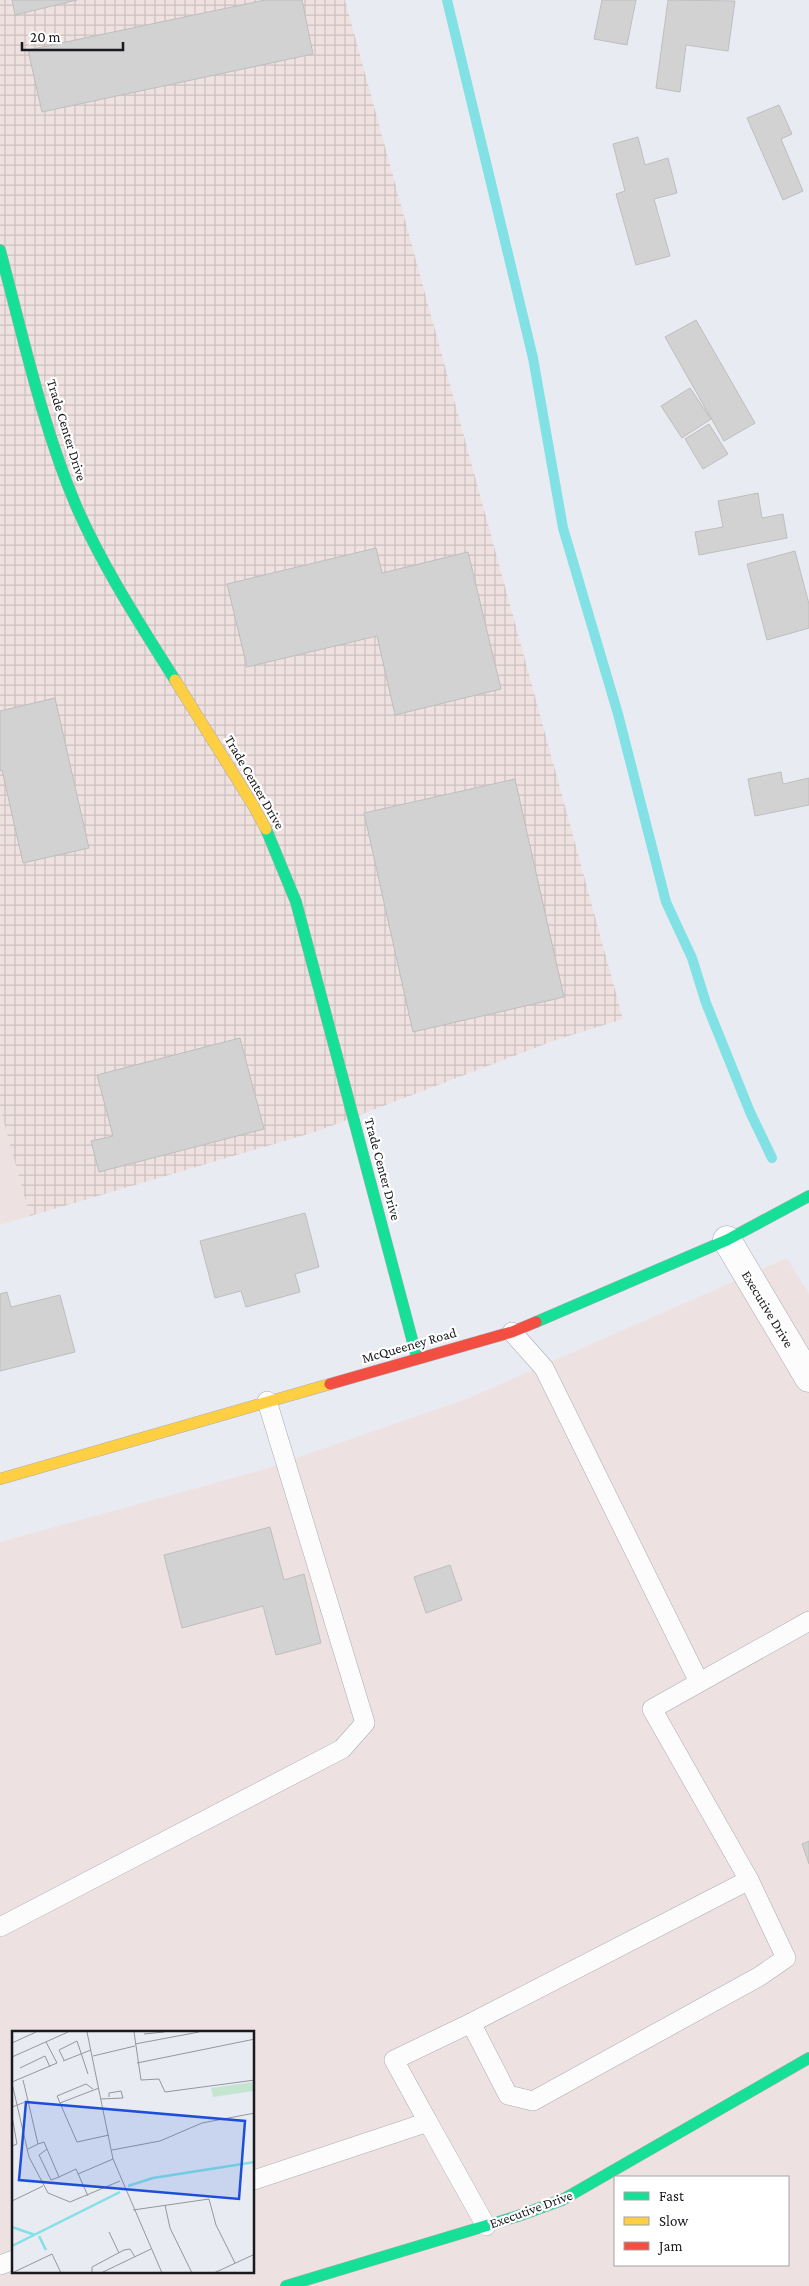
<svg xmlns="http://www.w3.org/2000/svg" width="809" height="2286" viewBox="0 0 809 2286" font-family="'Crimson Pro',serif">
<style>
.commercial{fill:#eee1e2;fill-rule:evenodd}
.industrial{fill:url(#industrial-grid)}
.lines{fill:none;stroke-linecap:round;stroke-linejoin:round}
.stream{stroke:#82e1e4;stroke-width:10}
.building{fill:#d2d2d3;stroke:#bebebf}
.lane-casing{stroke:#aaacb2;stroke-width:20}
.street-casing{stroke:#aaacb2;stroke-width:29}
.fast-casing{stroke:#aaacb2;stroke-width:12}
.slow-casing{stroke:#aaacb2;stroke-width:12}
.jam-casing{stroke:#aaacb2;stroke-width:12}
.lane{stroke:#fcfcfd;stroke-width:19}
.street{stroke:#fcfcfd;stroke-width:28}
.fast{stroke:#16e098;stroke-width:11}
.slow{stroke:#ffcf43;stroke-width:11}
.jam{stroke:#f24e42;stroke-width:11}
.labels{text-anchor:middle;stroke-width:4.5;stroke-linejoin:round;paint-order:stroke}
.street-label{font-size:14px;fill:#191a1e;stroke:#fff}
.inset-river{fill:none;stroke:#82e1e4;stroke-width:2.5}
.inset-road{fill:none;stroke:#95979d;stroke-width:1}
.view{fill:#1d4ed8;fill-opacity:0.15;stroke:#1d4ed8;stroke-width:2.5}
.inset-edge{fill:none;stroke:#191a1e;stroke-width:2.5}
</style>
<defs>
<pattern id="industrial-grid" width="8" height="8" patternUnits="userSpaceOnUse" patternTransform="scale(1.25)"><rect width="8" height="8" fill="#eee1e0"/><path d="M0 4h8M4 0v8" fill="none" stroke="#ccc0c0"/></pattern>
</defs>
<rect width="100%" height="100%" fill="#e8ebf2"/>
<g class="commercial">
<polygon points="0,1108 30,1216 0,1225"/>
<path d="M787,1258L809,1294V2286H0V1542L262,1470L469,1398ZM14,2032H254V2272H14ZM615,2177H788V2265H615Z"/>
</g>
<polygon class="industrial" points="0,0 345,0 623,1019 553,1041 318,1131 30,1216 0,1108"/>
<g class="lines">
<polyline class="stream" points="447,0 533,358 563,528 618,714 666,902 692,958 706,1003 750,1112 772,1158"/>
</g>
<g class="building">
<polygon points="12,0 77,0 15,15"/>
<polygon points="265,0 302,0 313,54 42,112 28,50"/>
<polygon points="602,0 636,0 627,45 594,39"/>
<polygon points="668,0 735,1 728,51 686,45 680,92 656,88"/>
<polygon points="779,105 792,134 781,139 803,191 783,200 747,118"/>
<polygon points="638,137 645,165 668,158 677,193 654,199 670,256 636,265 616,194 625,191 613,144"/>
<polygon points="696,320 755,423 724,441 665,337"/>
<polygon points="690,388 711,419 682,438 661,406"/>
<polygon points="709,424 728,454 703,469 685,439"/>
<polygon points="758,493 762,518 783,514 787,538 699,555 695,532 723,527 718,501"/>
<polygon points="376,548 382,573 468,552 501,689 395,715 377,636 247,667 227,584"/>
<polygon points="795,551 809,604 809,628 767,640 747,564"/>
<polygon points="55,698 89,848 23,863 2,770 0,771 0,711"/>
<polygon points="781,772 783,784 809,778 809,805 755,816 748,779"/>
<polygon points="515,779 564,997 413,1032 364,813"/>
<polygon points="240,1038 264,1129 99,1172 91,1141 113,1136 97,1075"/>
<polygon points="305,1213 319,1267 295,1274 300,1292 246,1307 241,1291 215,1298 200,1241"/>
<polygon points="7,1292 11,1307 60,1295 75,1352 0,1371 0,1294"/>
<polygon points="270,1527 284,1580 304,1574 321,1643 276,1655 263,1606 182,1628 164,1555"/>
<polygon points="450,1565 462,1600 426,1613 414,1577"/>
<polygon points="809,1841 809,1864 802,1844"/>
</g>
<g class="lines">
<defs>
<g id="lane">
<polyline points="512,1332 544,1368 699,1682"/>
<polyline points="0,1927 342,1749 365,1723 267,1401"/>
<polyline points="471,2023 508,2095 533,2101 760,1976 786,1958 749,1880"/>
<polyline points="428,2122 394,2060 471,2023 749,1880 652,1709 809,1621"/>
<polyline points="254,2180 428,2122 486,2226"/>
<polyline points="0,2265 14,2260"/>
</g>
<polyline id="street" points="727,1240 809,1378"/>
<g id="fast">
<path d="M0,250C23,336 42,426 77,508C104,569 140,624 175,680"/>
<polyline points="266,829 296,902 417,1358"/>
<polyline points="536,1322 727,1240 809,1196"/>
<polyline points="286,2286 518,2216 562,2200 809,2058"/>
</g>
<g id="slow">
<polyline points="175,680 253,805 266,829"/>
<polyline points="0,1479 330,1384"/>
</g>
<polyline id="jam" points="330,1384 512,1332 536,1322"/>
</defs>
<use href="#lane" class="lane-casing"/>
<use href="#street" class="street-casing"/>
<use href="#fast" class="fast-casing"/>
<use href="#slow" class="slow-casing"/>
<use href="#jam" class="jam-casing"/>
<use href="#lane" class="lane"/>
<use href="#street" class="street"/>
<use href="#fast" class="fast"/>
<use href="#slow" class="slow"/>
<use href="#jam" class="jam"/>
</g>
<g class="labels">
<g class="street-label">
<text transform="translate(67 430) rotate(73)" y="5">Trade Center Drive</text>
<text transform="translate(255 782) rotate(60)" y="5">Trade Center Drive</text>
<text transform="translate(383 1169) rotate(75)" y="5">Trade Center Drive</text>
<text transform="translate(768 1309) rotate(59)" y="5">Executive Drive</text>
<text transform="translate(409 1345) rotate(-16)" y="5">McQueeney Road</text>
<text transform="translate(531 2209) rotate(-20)" y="5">Executive Drive</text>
</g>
</g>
<g transform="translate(12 2031)">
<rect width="242" height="242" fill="#e8ebf2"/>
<path d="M242,51V60L201,66L199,57Z" fill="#c4e6d0"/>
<path class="inset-river" d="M116,155L141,147L243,131M0,196L23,204M27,205L34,219M0,215L108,161"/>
<path class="inset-road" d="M75,1L101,128L150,242M122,1L129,49L147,48L153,61L243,49M132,3L152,1M0,12L24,1M123,13L187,1M81,25L123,15M0,26L56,1M52,29L47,19L65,10L76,43M51,30L79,19M125,32L243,8M8,37L33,25L38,36M0,51L45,32L34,11M0,52L17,126L36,162L58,171L108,150M81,58L74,53L45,65L48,72L87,57M89,68L111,67L109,60L97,62V66M48,72L65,111L97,104M0,76L16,70L11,49M0,85L5,113L0,115M26,113L32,111L47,146L64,138L76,165M16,118L26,113L16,70M35,118L27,124L39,149L47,146M100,119L148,110L190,92L243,82M66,143L101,128M0,170L31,155M153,174L158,197L180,242M121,179L197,168L204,194L223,232M97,201L107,222M0,242L40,223L49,242M80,242V236L112,219L118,218L123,226M89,242L139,218M202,242L243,223"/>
<path class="view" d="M14,71L233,90L227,168L7,149Z"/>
<rect width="242" height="242" class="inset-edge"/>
</g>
<rect x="614" y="2176" width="175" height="90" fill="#ffffff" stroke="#a3a3a5"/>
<rect x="624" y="2192" width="25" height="8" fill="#16e098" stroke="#a3a3a5"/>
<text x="659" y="2201" font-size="15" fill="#191a1e">Fast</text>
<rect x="624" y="2217" width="25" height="8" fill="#ffcf43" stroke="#a3a3a5"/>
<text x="659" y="2226" font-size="15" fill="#191a1e">Slow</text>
<rect x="624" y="2242" width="25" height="8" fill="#f24e42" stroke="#a3a3a5"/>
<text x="659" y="2251" font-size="15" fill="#191a1e">Jam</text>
<path d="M22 42v8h101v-8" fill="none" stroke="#191a1e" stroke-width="2.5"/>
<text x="30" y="42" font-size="15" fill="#191a1e" stroke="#ffffff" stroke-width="4" paint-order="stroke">20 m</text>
</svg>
